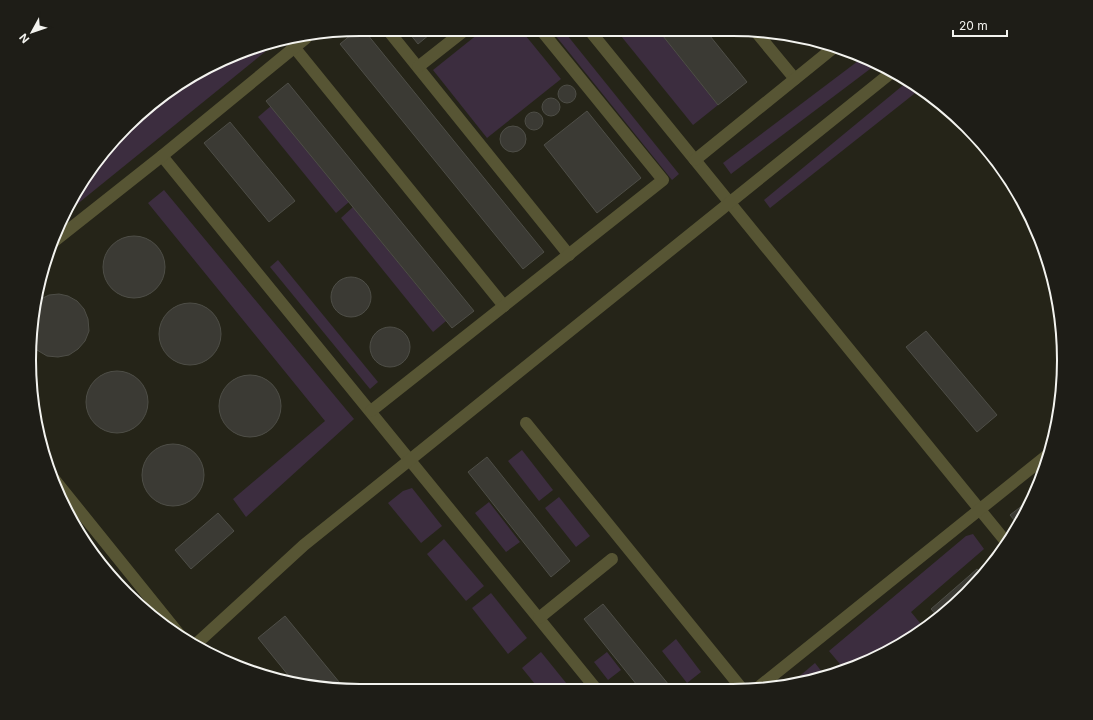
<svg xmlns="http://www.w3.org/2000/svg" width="1093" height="720" viewBox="0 0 1093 720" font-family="Inter,sans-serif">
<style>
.built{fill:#252418}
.green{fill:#3c2d3f}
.building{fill:#3b3a34;stroke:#4e4e47}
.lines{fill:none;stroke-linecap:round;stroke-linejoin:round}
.minor{stroke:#575534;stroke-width:12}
.rim{fill:none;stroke:#f3f3ef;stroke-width:2}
</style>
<rect width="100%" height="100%" fill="#1e1d17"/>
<polygon class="built" points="360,29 776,32 879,63 951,111 996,159 1030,214 1053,275 1063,339 1061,403 1046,467 1020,526 982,578 934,623 879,657 818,680 754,690 317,688 214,657 142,609 73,526 40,445 30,338 54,234 81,186 254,46"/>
<g class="green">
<polygon points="483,30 521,30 561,79 487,138 433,70"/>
<polygon points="551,30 563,30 679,174 672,180"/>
<polygon points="617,31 659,31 718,105 693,125"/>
<polygon points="276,43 65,214 98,158 176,85 254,46"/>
<polygon points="862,58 878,63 731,174 723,163"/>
<polygon points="907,82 919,90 770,208 764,200"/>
<polygon points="271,106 349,202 336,213 258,117"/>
<polygon points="164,190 354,419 246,517 233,499 325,421 148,203"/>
<polygon points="353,207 446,321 433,332 341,218"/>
<polygon points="278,260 378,382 370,389 270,267"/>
<polygon points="522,450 553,490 539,501 508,461"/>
<polygon points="412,488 442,526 421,543 388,503 403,491"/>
<polygon points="559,497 590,536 576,547 545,508"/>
<polygon points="489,502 520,542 506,552 475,513"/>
<polygon points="973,534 984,549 911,612 925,629 879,657 845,670 829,651 966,536"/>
<polygon points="444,539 484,586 466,601 427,554"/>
<polygon points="491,593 527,638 508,654 472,608"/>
<polygon points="676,639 701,672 687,683 662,651"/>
<polygon points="541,652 571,689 539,689 522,668"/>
<polygon points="607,652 621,670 608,680 594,662"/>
<polygon points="815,663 826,677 818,680 789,685"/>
</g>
<g class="building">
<polygon points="358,29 363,29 544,252 523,269 340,44"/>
<polygon points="406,29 435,30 418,44"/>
<polygon points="659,31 706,31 747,82 718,105"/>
<polygon points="288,83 474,311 452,328 266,101"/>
<circle cx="567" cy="94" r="9"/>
<circle cx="551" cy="107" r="9"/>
<polygon points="587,111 641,178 597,213 544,145"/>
<circle cx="534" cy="121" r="9"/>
<polygon points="230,122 295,201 269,222 204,143"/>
<circle cx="513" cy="139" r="13"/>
<circle cx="134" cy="267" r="31"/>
<circle cx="351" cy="297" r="20"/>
<polygon points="59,294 68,296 77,301 84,309 88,319 89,331 85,341 78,349 69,355 58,357 47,356 37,350 31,343 30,338 39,300 49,295"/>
<circle cx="190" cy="334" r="31"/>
<circle cx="390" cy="347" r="20"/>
<polygon points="926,331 997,415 977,432 906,347"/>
<circle cx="117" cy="402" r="31"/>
<circle cx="250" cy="406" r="31"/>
<circle cx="173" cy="475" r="31"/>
<polygon points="487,457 570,561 551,577 468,472"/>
<polygon points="1032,498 1020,526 1019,526 1010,515"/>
<polygon points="218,513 234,531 191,569 175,550"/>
<polygon points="977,569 983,576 982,578 939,618 931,609"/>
<polygon points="603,604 673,690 641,690 584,619"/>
<polygon points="285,616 344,688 317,688 293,681 258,638"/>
</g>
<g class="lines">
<g class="minor">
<polyline points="387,29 569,255"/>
<polyline points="590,31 1007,543"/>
<polyline points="756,32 795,79"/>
<polyline points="294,47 504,306"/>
<polyline points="418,67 465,30"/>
<polyline points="162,156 597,690"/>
<polyline points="695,160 832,49"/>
<polyline points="52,243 162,156 306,38"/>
<polyline points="371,411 663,180 541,30"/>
<polyline points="526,423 743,690"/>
<polyline points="54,479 179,634"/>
<polyline points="539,618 612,559"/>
<polyline points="195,645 304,545 892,72"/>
<polyline points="755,690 1050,453"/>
</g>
</g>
<path d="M0 0H1093V720H0ZM360 36H733A324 324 0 0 1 1057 360V360A324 324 0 0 1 733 684H360A324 324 0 0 1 36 360V360A324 324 0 0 1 360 36Z" fill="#1e1d17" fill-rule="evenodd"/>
<path class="rim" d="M360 36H733A324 324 0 0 1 1057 360V360A324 324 0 0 1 733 684H360A324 324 0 0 1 36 360V360A324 324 0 0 1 360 36Z"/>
<g transform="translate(32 32) rotate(230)" stroke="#1e1d17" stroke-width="3" paint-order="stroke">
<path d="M0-3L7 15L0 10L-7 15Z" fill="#f3f3ef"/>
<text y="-6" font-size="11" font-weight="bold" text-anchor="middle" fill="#f3f3ef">N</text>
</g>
<path d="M953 30v6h54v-6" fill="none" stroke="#f3f3ef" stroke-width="2"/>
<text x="959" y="30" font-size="12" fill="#f3f3ef" stroke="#1e1d17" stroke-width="3" paint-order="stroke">20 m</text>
</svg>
